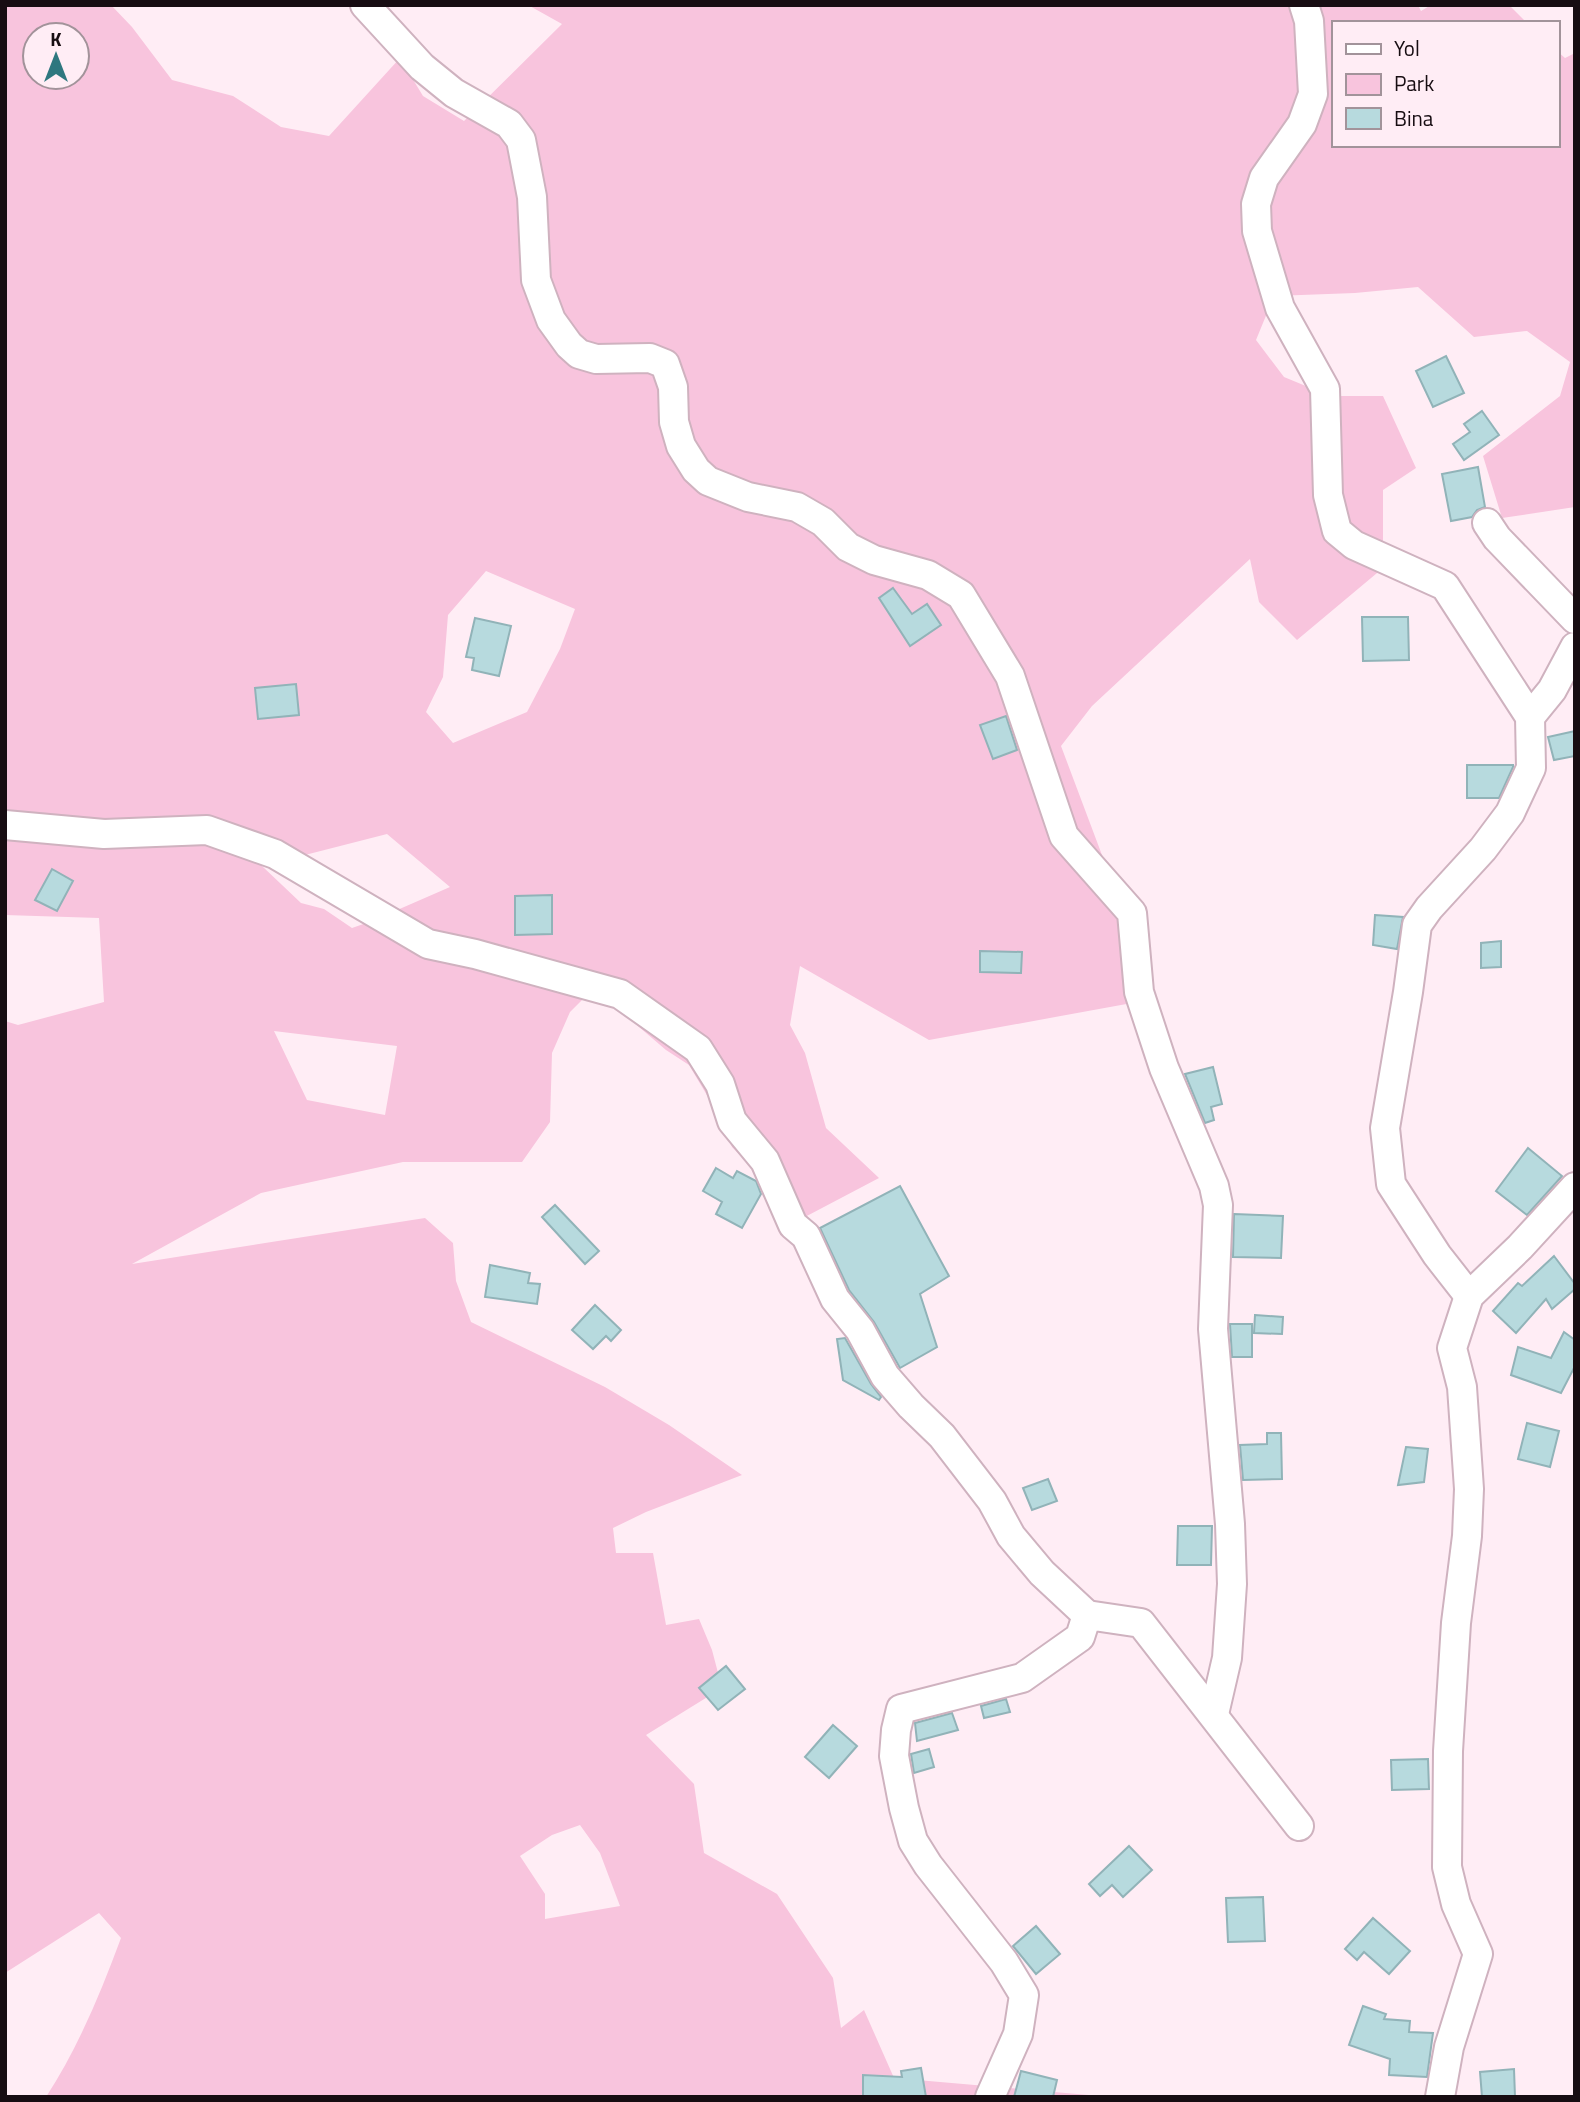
<svg xmlns="http://www.w3.org/2000/svg" width="1580" height="2102" viewBox="0 0 1580 2102" font-family="'Titillium Web',sans-serif">
<style>
.green{fill:#f8c4dd;fill-rule:evenodd}
.building{fill:#b7dade;stroke:#91b3b8;stroke-width:2}
.lines{fill:none;stroke-linecap:round;stroke-linejoin:round}
.minor-casing{stroke:#cfb2bf;stroke-width:32}
.minor{stroke:#fff;stroke-width:28}
</style>
<rect width="100%" height="100%" fill="#ffedf5"/>
<path class="green" d="M5,5H111L132,27L172,80L233,96L281,127L329,136L400,58L423,96L464,121L562,24L528,5H1418L1421,11L1431,5H1509L1527,23H1333V145H1557V51L1565,58L1575,53V507L1502,518L1483,456L1560,396L1570,362L1527,331L1474,337L1418,287L1355,293L1274,296L1256,340L1284,377L1330,396H1383L1416,468L1383,490V568L1297,640L1259,602L1250,559L1092,706L1061,746L1114,887L1132,1003L929,1040L800,966L790,1025L805,1053L826,1128L879,1178L803,1218L732,1147L717,1112L689,1065L666,1050L618,1009L585,997L570,1012L552,1053L550,1122L522,1162H403L261,1193L132,1264L425,1218L453,1243L456,1281L471,1322L605,1387L669,1425L742,1475L646,1512L613,1528L616,1553H653L666,1625L699,1619L712,1650L722,1688L646,1735L694,1784L704,1853L777,1894L833,1978L841,2028L864,2010L894,2078L1112,2097H46C78,2048 101,1992 121,1938L99,1913L5,1973V1021L18,1025L104,1002L99,918L5,915ZM35,35H77V77H35ZM486,571L575,609L560,649L527,712L453,743L426,712L443,677L448,615ZM387,834L450,887L372,921L352,928L324,909L301,903L262,866ZM274,1031L397,1046L385,1115L307,1100ZM580,1825L600,1853L620,1906L545,1919V1894L520,1856L552,1835Z"/>
<g class="building">
<polygon points="1446,356 1464,393 1433,407 1416,371"/>
<polygon points="1482,411 1499,435 1464,460 1453,444 1470,432 1464,424"/>
<polygon points="1478,467 1485,507 1477,510 1472,517 1451,521 1442,474"/>
<polygon points="893,588 912,614 927,604 941,625 910,646 879,598"/>
<polygon points="1362,617 1408,617 1409,660 1363,661"/>
<polygon points="475,618 511,626 499,676 472,670 474,658 466,657"/>
<polygon points="296,684 299,715 258,719 255,688"/>
<polygon points="1006,716 1017,750 993,759 980,725"/>
<polygon points="1575,731 1575,756 1554,760 1548,737"/>
<polygon points="1467,765 1513,765 1513,767 1499,798 1467,798"/>
<polygon points="52,869 73,881 57,911 35,900"/>
<polygon points="552,895 552,934 515,935 515,896"/>
<polygon points="1375,915 1403,917 1397,949 1373,945"/>
<polygon points="1501,941 1501,967 1481,968 1481,943"/>
<polygon points="980,951 1022,952 1021,973 980,972"/>
<polygon points="1213,1067 1222,1104 1211,1107 1214,1120 1205,1123 1185,1074"/>
<polygon points="1528,1148 1562,1176 1527,1215 1496,1191"/>
<polygon points="716,1168 733,1178 737,1171 756,1181 761,1194 742,1228 716,1214 722,1202 703,1191"/>
<polygon points="900,1186 949,1276 920,1294 937,1347 900,1368 874,1322 849,1290 820,1228"/>
<polygon points="555,1205 599,1251 585,1264 542,1217"/>
<polygon points="1234,1214 1283,1216 1281,1258 1233,1257"/>
<polygon points="1554,1256 1575,1284 1575,1289 1552,1309 1546,1299 1516,1333 1493,1311 1518,1283 1522,1286"/>
<polygon points="490,1265 530,1273 528,1283 540,1284 537,1304 485,1297"/>
<polygon points="595,1305 621,1330 611,1341 606,1336 593,1349 572,1330"/>
<polygon points="1255,1315 1283,1317 1282,1334 1254,1333"/>
<polygon points="1230,1324 1252,1324 1252,1357 1232,1357"/>
<polygon points="1564,1332 1575,1340 1575,1366 1561,1393 1511,1375 1518,1347 1551,1358"/>
<polygon points="845,1338 871,1384 881,1397 879,1400 843,1380 837,1339"/>
<polygon points="1527,1423 1559,1431 1550,1467 1518,1459"/>
<polygon points="1267,1433 1281,1433 1282,1479 1243,1480 1240,1445 1267,1444"/>
<polygon points="1406,1447 1428,1449 1424,1482 1398,1485"/>
<polygon points="1048,1479 1057,1501 1032,1510 1023,1488"/>
<polygon points="1178,1526 1212,1526 1211,1565 1177,1565"/>
<polygon points="726,1666 745,1689 718,1710 699,1688"/>
<polygon points="1006,1699 1010,1712 984,1718 981,1706"/>
<polygon points="952,1713 958,1730 917,1741 915,1723"/>
<polygon points="833,1725 857,1746 829,1778 805,1757"/>
<polygon points="929,1749 934,1767 914,1773 911,1754"/>
<polygon points="1428,1759 1429,1789 1392,1790 1391,1760"/>
<polygon points="1129,1846 1152,1870 1123,1897 1112,1885 1100,1896 1089,1884"/>
<polygon points="1263,1897 1265,1941 1228,1942 1226,1898"/>
<polygon points="1373,1918 1410,1951 1389,1974 1364,1952 1357,1960 1345,1949"/>
<polygon points="1036,1926 1060,1954 1036,1974 1013,1946"/>
<polygon points="1363,2006 1386,2014 1384,2019 1410,2021 1409,2032 1433,2033 1427,2077 1389,2075 1390,2059 1349,2045"/>
<polygon points="921,2068 926,2097 863,2097 863,2075 902,2077 901,2071"/>
<polygon points="1514,2069 1515,2097 1482,2097 1480,2072"/>
<polygon points="1021,2071 1057,2080 1053,2097 1014,2097"/>
</g>
<g class="lines">
<defs>
<g id="minor">
<polyline points="365,5 422,67 454,93 509,124 521,140 532,197 536,280 551,320 569,345 579,354 596,359 650,358 665,364 673,387 674,422 681,446 696,470 708,481 748,497 797,507 823,522 848,547 874,560 928,575 961,595 1010,676 1064,836 1132,913 1139,992 1164,1068 1214,1186 1218,1205 1213,1329 1230,1524 1232,1584 1227,1658 1214,1714"/>
<polyline points="1304,5 1309,21 1313,94 1302,124 1264,178 1256,204 1257,231 1280,308 1325,389 1328,495 1337,531 1354,545 1445,586 1530,717 1531,768 1510,813 1483,849 1429,908 1417,925 1408,992 1385,1128 1391,1184 1437,1255 1469,1296"/>
<polyline points="1487,523 1497,538 1575,619"/>
<polyline points="1530,717 1552,690 1575,647"/>
<polyline points="5,825 104,834 207,830 275,854 428,944 475,954 620,994 698,1049 720,1084 732,1121 765,1161 793,1225 806,1236 835,1299 860,1330 885,1376 911,1406 942,1436 992,1501 1011,1536 1042,1573 1087,1615"/>
<polyline points="990,2097 1018,2034 1024,1995 1004,1962 928,1865 913,1841 904,1808 894,1756 896,1730 901,1709 1022,1678 1080,1637 1087,1615 1141,1623 1299,1826"/>
<polyline points="1440,2097 1449,2047 1478,1954 1456,1904 1447,1867 1448,1751 1456,1623 1467,1536 1469,1489 1462,1387 1452,1348 1469,1296 1520,1247 1575,1187"/>
</g>
</defs>
<use href="#minor" class="minor-casing"/>
<use href="#minor" class="minor"/>
</g>
<rect width="1580" height="2102" fill="none" stroke="#170d12" stroke-width="14"/>
<rect x="1332" y="21" width="228" height="126" fill="#ffedf5" stroke="#a2939a" stroke-width="2"/>
<rect x="1346" y="44" width="35" height="10" fill="#ffffff" stroke="#a2939a" stroke-width="2"/>
<text x="1394" y="56" font-size="21" fill="#170d12">Yol</text>
<rect x="1346" y="74" width="35" height="21" fill="#f8c4dd" stroke="#a2939a" stroke-width="2"/>
<text x="1394" y="91" font-size="21" fill="#170d12">Park</text>
<rect x="1346" y="108" width="35" height="21" fill="#b7dade" stroke="#a2939a" stroke-width="2"/>
<text x="1394" y="126" font-size="21" fill="#170d12">Bina</text>
<g transform="translate(56 56)"><circle r="33" fill="#ffedf5" stroke="#a2939a" stroke-width="2"/>
<path d="M0-5L12 26L0 18L-12 26Z" fill="#2e777f"/>
<text y="-10" font-size="19" font-weight="bold" text-anchor="middle" fill="#170d12">K</text>
</g>
</svg>
